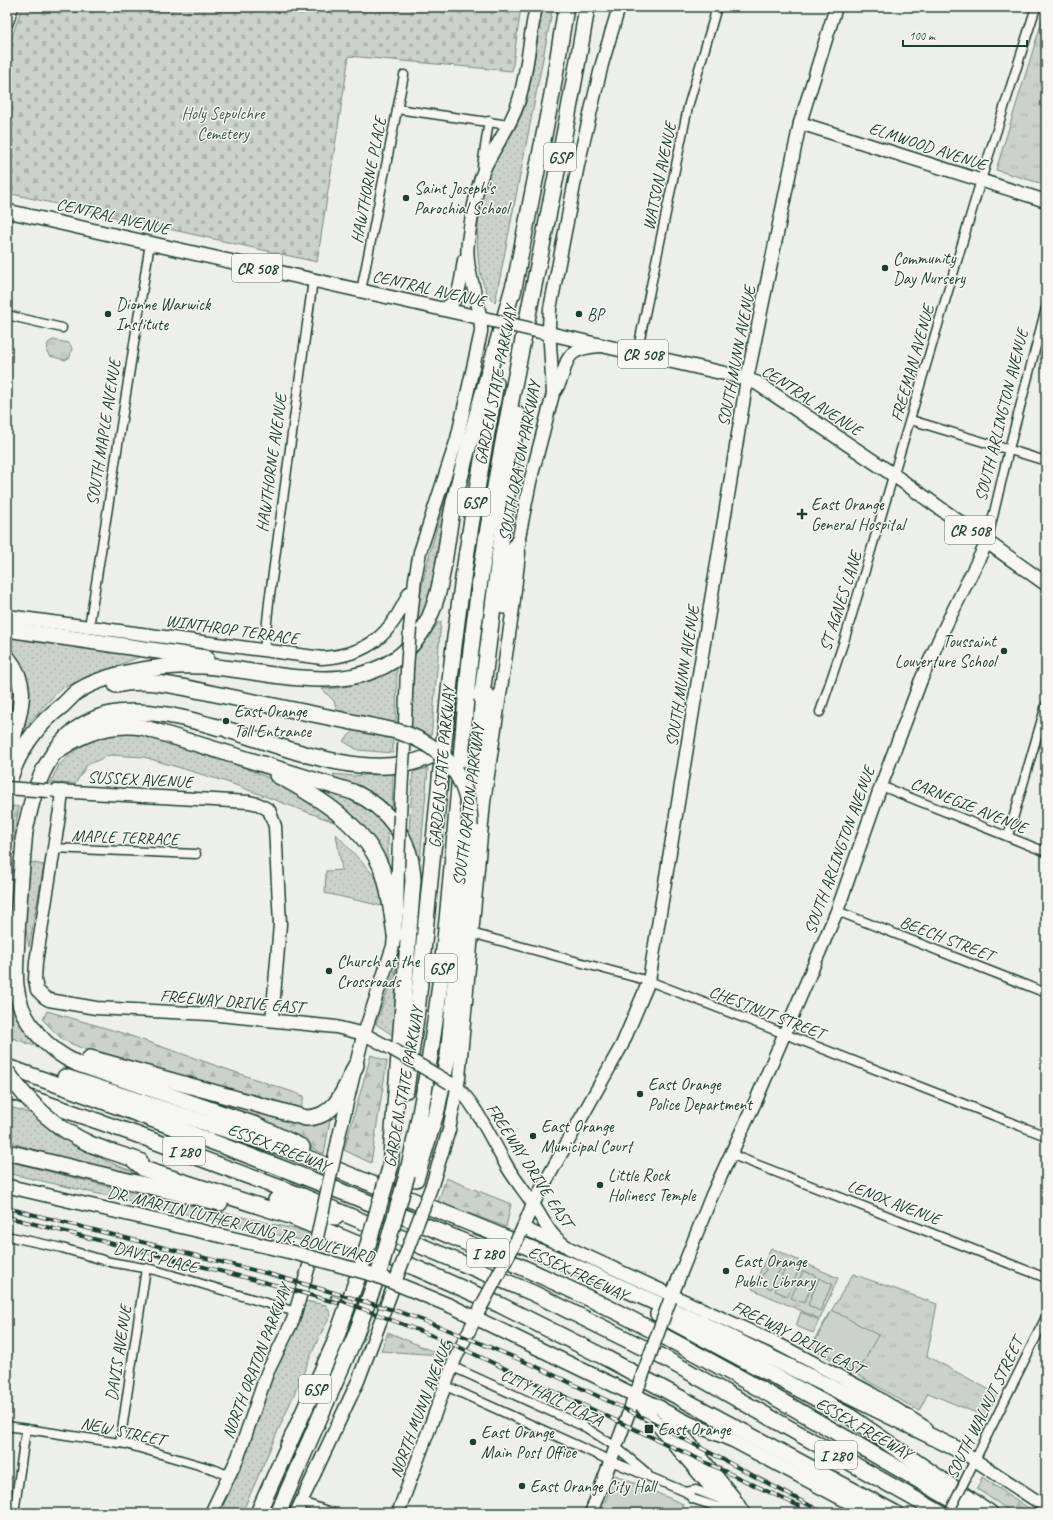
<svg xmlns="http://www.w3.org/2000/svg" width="1053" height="1520" viewBox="0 0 1053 1520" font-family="Caveat,sans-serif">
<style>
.grass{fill:url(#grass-dots);stroke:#758880}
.forest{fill:url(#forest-firs);stroke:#758880}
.cemetery{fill:url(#cemetery-stones);stroke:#758880}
.park{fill:url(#park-tufts);stroke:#758880}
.pitch{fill:#cbd2cc;stroke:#758880}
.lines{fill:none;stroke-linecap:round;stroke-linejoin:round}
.street-casing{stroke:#1f3d34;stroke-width:11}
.secondary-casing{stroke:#1f3d34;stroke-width:15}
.primary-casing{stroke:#1f3d34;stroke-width:16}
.highway-casing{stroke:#1f3d34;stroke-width:18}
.street{stroke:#f6f6f2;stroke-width:8}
.secondary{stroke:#f6f6f2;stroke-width:12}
.primary{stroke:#f6f6f2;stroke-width:13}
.highway{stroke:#f6f6f2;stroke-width:15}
.rail-casing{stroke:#1f3d34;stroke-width:4}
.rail{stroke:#f6f6f2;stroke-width:2.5;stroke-dasharray:8;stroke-linecap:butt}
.street-bridge-casing{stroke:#1f3d34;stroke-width:11;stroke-linecap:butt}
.secondary-bridge-casing{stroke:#1f3d34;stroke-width:15;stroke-linecap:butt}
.primary-bridge-casing{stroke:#1f3d34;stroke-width:16;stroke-linecap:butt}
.highway-bridge-casing{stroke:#1f3d34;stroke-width:18;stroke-linecap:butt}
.street-bridge{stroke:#f6f6f2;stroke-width:8}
.secondary-bridge{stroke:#f6f6f2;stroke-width:12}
.primary-bridge{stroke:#f6f6f2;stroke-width:13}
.highway-bridge{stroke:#f6f6f2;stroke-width:15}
.poi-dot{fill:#1f3d34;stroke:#f6f6f2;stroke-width:1.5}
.labels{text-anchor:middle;stroke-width:3;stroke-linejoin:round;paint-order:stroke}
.shield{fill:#f6f6f2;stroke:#60746d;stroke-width:1}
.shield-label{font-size:16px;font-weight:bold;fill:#1f3d34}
.park-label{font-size:17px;fill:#415b52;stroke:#f6f6f2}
.street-label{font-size:17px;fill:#1f3d34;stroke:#f6f6f2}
.poi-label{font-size:17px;fill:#1f3d34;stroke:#f6f6f2;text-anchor:start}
</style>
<defs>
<pattern id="grass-dots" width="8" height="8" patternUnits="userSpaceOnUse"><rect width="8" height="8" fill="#cbd2cc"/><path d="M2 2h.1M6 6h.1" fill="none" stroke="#aeb5b0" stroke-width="1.8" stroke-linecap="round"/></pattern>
<pattern id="forest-firs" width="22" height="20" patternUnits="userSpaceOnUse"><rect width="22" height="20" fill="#cbd2cc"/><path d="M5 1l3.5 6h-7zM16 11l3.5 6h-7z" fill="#aeb5b0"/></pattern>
<pattern id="cemetery-stones" width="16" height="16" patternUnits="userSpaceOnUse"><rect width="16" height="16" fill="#cbd2cc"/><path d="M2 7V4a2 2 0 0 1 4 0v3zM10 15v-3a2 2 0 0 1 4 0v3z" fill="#aeb5b0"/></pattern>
<pattern id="park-tufts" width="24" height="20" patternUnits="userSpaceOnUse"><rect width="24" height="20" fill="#cbd2cc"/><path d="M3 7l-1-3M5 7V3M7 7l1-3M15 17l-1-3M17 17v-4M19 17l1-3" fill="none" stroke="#aeb5b0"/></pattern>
</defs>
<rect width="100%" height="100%" fill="#edefea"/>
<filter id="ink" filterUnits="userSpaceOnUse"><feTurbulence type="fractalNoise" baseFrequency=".025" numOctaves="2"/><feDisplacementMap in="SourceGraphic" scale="8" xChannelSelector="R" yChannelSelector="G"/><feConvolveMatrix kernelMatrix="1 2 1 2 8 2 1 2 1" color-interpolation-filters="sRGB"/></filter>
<g filter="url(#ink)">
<g class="grass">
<path d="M543,7H553L495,303C469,279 476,203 490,172C501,149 519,128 526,102C534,71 537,39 543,7Z"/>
<path d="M446,498L449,501L431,600L416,632C419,586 432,542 446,498Z"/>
<polygon points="441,621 431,740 411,730 414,656 439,622"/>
<path d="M7,635L144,655L60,689L24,728C27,709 32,689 23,670C14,654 7,657 7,635Z"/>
<path d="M397,664L396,726L338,715L334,701L322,689C355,688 369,680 397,664Z"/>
<polygon points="356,729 393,735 393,753 358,750 343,741"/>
<polygon points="114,732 146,734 223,759 286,785 342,825 227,782 144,757 110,755 87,765 75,784 50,783 59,765 86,741"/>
<polygon points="428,768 420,860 409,832 413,772"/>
<polygon points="393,773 392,815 340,783 333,774 353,776"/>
<polygon points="316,788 348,796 372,810 388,830 388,865 372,840"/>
<polygon points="336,834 380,882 382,906 325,893 326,871 342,870"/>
<polygon points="29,862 44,865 29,947 25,925"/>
<polygon points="396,967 394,1036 376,1024"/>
<polygon points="10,976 43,1049 7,1036 7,992"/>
<polygon points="7,1106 33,1114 56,1135 109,1162 167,1185 56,1157 7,1141"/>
<polygon points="7,1161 119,1189 308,1232 309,1242 7,1173"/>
<polygon points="305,1301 326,1305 331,1315 319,1337 242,1513 219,1513 230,1492 274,1367"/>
</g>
<g class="forest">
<polygon points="12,806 19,807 7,872 7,826"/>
<polygon points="47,1011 119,1032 304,1096 300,1112 86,1050 63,1040 43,1020"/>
<polygon points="371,1055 387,1061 371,1163 344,1150"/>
<polygon points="182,1092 308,1125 330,1120 324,1154 292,1138"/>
<polygon points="446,1178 511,1204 506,1227 438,1202"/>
<polygon points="388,1332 441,1355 381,1351"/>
<polygon points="982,1477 1036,1513 1013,1513 977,1489"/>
</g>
<polygon class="cemetery" points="22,7 521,7 512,71 349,56 317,262 7,193 7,52"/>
<g class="park">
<polygon points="1046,8 1046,185 996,170"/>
<polygon points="53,340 69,343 72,348 70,357 65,360 50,356 47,352 48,343"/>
<polygon points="771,1248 838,1278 820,1319 752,1289"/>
<polygon points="853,1274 937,1304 927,1356 997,1394 986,1417 928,1393 919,1411 810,1347"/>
</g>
<g class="pitch">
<polygon points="771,1257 783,1262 771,1289 759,1284"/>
<polygon points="787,1264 799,1269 788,1296 775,1291"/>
<polygon points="803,1271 816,1276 804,1303 791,1298"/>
<polygon points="819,1278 832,1284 820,1311 808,1305"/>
<polygon points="832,1310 878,1335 859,1371 812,1347"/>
<polygon points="801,1312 819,1320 813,1333 796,1326"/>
<polygon points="615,1475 683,1504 680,1513 601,1513"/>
</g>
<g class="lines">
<defs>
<g id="street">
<polyline points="397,109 509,125"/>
<polyline points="482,166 489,121"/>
<polyline points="361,291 404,75"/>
<polyline points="7,315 62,328"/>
<polyline points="637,353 688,107 717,7"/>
<polyline points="911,420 1046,461"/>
<polyline points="987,542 1009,449 1046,308"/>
<polyline points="89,627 150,243"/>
<polyline points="264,651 269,602 313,280"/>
<polyline points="820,712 845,638 981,180 1036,7"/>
<polyline points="881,786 1046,852"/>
<polyline points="1008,836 1046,705"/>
<polyline points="53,848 196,854"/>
<polyline points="837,911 1046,993"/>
<polyline points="471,933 649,981 1046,1136"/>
<polyline points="730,1154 1046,1278"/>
<polyline points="7,1236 62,1248 110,1262 155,1270 296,1312"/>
<polyline points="453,1367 585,1427 616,1447 647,1473"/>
<polyline points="446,1386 611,1461 686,1492 693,1499 737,1513"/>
<polyline points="7,1426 126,1444 216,1470 229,1476"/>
<polyline points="120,1443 146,1268"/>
<polyline points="969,1472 1046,1317"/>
<polyline points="686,1492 696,1490 720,1499"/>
<polyline points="302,1502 333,1513"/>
<polyline points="14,1513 26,1429"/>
</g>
<g id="secondary">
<polyline points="7,22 12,7"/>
<polyline points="800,123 1046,201"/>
<path d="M440,309C461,307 461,276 464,260"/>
<path d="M553,394C573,368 554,349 601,346"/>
<path d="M7,616L322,658C369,655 391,634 409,593"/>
<path d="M410,628L415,579L420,552L457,439L481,332C482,301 464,273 468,242C471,219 476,186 486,165C496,144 511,126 518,103C528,72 529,38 536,7"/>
<polyline points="404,749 407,669"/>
<polyline points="55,791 249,802 258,804 269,810 275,826 280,924 272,1020"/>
<polyline points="62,791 60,810 36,962 35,980 37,990 44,997 49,1000 96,1008 209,1014 336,1027 364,1034 392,1049"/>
<polyline points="400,815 402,776"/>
<path d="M453,1084C474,1099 494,1145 508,1168C516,1181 525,1192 533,1204C544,1221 550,1237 569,1248L776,1343L869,1392L925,1427"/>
<polyline points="339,1136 362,1040 393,946 397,912 398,867"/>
<polyline points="432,1185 449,1130 459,1078 484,802 513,608 519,553 518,542 530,482 553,394 549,327 550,309 578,165 602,64 619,7"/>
<polyline points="523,1228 557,1243"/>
<polyline points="521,1232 533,1204 622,1045 649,981 747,379 800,123 836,7"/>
<polyline points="670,1300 712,1195 757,1098 837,911 881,786 921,680 942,633 987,542"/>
<polyline points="662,1409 690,1423 733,1441 868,1513"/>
<polyline points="952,1445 1046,1507"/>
<polyline points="211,1513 238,1457 267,1373 293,1320 316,1242"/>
<polyline points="296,1513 358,1381 397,1277"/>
<polyline points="398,1513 455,1359 482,1305"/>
<polyline points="591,1513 638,1388"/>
</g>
<g id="primary">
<polyline points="7,211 495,321"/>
<polyline points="538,331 736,376 757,383 895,476 1046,584"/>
<polyline points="7,1186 295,1253"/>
<polyline points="451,1306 661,1408 733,1497 743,1513"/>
<polyline points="636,1397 646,1411 716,1493 739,1511"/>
</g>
<g id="highway">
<polyline points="513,293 552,94 566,7"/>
<polyline points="503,606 512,554 518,542"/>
<polyline points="7,629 206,658"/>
<path d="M7,657C34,691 16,714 11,750C10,756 11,763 10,769"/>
<path d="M116,685C152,677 189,689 225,696"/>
<path d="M466,699C487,465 550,238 587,7"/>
<path d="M446,722C456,608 475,496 496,383"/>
<path d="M228,730C292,749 393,794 452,742C469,727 478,709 483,687L517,414"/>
<path d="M54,753C80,734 109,722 142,727L353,792C389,808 412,840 413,880L390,1168"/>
<path d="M277,775C319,797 369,828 384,875C390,894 392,915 395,935"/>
<path d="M7,788C16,754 35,726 63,705C67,701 71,697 75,693C105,672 167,664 203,666C273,670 362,705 416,640C445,604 444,545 454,502C472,428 494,356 514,284"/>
<path d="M25,830C22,865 19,899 17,934C17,951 14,969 16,986C20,1022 47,1050 78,1064L256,1125L302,1147"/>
<path d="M23,840C28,818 32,795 42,774C80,692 150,708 220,728"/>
<path d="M90,1058L306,1118C336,1118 345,1088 356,1065"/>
<path d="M7,1067C100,1099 192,1134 284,1169C397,1213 511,1259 619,1313C740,1375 858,1445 975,1513"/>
<polyline points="65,1077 288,1150 494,1233 590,1273 698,1322 959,1450"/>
<polyline points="7,1090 135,1134 302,1196 533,1293 666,1359 940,1513"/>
<polyline points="406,1090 418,1003 441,769"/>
<polyline points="90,1144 106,1150 140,1161"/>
<polyline points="7,1152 220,1203"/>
<polyline points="131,1158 144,1169 156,1173 290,1216 416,1268 500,1305 604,1357 895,1513"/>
<path d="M407,1175C438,1043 449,908 460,774"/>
<polyline points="416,1179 437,1110 448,1056 474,789 488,696"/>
<polyline points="276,1200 318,1215 336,1217"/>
<polyline points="658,1314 849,1416 990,1513"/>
<polyline points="258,1513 334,1344 363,1262"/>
<polyline points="278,1513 354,1339 380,1269"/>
</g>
</defs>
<use href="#street" class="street-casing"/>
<use href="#secondary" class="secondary-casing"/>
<use href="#primary" class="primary-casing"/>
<use href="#highway" class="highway-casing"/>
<use href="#street" class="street"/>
<use href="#secondary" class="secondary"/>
<use href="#primary" class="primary"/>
<use href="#highway" class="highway"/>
<defs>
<g id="rail">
<polyline points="7,1208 273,1275 400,1312 451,1331 535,1366 652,1422 824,1513"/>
<polyline points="7,1217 271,1284 338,1303"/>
<polyline points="332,1297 446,1341 799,1506"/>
</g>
</defs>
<use href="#rail" class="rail-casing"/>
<use href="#rail" class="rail"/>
<defs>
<polyline id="street-bridge" points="949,1513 969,1472"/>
<g id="secondary-bridge">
<polyline points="407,669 410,628"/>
<polyline points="402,776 404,749"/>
<polyline points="7,788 49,791"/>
<polyline points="398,867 400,815"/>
<polyline points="392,1049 450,1083"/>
<polyline points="316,1242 339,1136"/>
<polyline points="397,1277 432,1185"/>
<polyline points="482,1305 521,1232"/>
<polyline points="639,1385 670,1300"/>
</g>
<g id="primary-bridge">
<polyline points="495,321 538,331"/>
<polyline points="295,1253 375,1275 451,1306"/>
</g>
<g id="highway-bridge">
<path d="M225,696L396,731C443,744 470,777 470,826"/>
<polyline points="461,759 466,699"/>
<polyline points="442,763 446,722"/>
<path d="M7,1072C28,1103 56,1128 90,1144"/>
<polyline points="363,1262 390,1168"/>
<polyline points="380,1269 407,1175"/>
</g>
</defs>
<use href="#street-bridge" class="street-bridge-casing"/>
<use href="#secondary-bridge" class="secondary-bridge-casing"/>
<use href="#primary-bridge" class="primary-bridge-casing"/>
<use href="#highway-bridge" class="highway-bridge-casing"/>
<use href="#street-bridge" class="street-bridge"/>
<use href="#secondary-bridge" class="secondary-bridge"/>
<use href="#primary-bridge" class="primary-bridge"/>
<use href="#highway-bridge" class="highway-bridge"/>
</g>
</g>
<g class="poi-dot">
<circle cx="406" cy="198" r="4"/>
<circle cx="885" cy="268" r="4"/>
<circle cx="108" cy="314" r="4"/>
<circle cx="579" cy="314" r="4"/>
<path d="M800 508h4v4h4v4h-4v4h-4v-4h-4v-4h4z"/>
<circle cx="1004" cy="651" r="4"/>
<circle cx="226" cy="721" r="4"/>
<circle cx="329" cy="971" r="4"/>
<circle cx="640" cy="1094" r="4"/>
<circle cx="533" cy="1136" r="4"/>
<circle cx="600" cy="1185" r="4"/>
<circle cx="726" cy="1271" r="4"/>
<rect x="644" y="1424" width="10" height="10" rx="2"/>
<circle cx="473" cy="1442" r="4"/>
<circle cx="522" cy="1486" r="4"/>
</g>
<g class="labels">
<g class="shield">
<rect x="544" y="143" width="32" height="28" rx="3"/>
<rect x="232" y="254" width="50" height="28" rx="3"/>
<rect x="618" y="340" width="50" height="28" rx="3"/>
<rect x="458" y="488" width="32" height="28" rx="3"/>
<rect x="945" y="516" width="50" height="28" rx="3"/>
<rect x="425" y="954" width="32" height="28" rx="3"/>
<rect x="163" y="1137" width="42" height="28" rx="3"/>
<rect x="467" y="1239" width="42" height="28" rx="3"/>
<rect x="299" y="1375" width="32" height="28" rx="3"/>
<rect x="815" y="1441" width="42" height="28" rx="3"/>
</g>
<g class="shield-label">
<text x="560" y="163">GSP</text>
<text x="257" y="274">CR 508</text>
<text x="643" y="360">CR 508</text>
<text x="474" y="508">GSP</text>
<text x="970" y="536">CR 508</text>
<text x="441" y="974">GSP</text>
<text x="184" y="1157">I 280</text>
<text x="488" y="1259">I 280</text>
<text x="315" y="1395">GSP</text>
<text x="836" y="1461">I 280</text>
</g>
<g class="park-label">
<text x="223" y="119">Holy Sepulchre<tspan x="223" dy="20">Cemetery</tspan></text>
</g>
<g class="street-label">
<text transform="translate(928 146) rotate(18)" y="6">ELMWOOD AVENUE</text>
<text transform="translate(659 176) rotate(-78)" y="6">WATSON AVENUE</text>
<text transform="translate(368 180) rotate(-79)" y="6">HAWTHORNE PLACE</text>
<text transform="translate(113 216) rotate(13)" y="6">CENTRAL AVENUE</text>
<text transform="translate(429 288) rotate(13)" y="6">CENTRAL AVENUE</text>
<text transform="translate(736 356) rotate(-79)" y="6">SOUTH MUNN AVENUE</text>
<text transform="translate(912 363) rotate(-74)" y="6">FREEMAN AVENUE</text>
<text transform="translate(495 385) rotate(-79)" y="6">GARDEN STATE PARKWAY</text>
<text transform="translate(812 400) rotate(33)" y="6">CENTRAL AVENUE</text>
<text transform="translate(1001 415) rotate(-76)" y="6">SOUTH ARLINGTON AVENUE</text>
<text transform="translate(103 432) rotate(-81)" y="6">SOUTH MAPLE AVENUE</text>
<text transform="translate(519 461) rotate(-79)" y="6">SOUTH ORATON PARKWAY</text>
<text transform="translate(271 463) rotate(-82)" y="6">HAWTHORNE AVENUE</text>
<text transform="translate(840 601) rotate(-72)" y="6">ST AGNES LANE</text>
<text transform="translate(232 629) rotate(8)" y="6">WINTHROP TERRACE</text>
<text transform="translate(682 676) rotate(-81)" y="6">SOUTH MUNN AVENUE</text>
<text transform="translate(441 767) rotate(-85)" y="6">GARDEN STATE PARKWAY</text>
<text transform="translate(140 779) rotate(3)" y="6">SUSSEX AVENUE</text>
<text transform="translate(468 805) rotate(-83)" y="6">SOUTH ORATON PARKWAY</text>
<text transform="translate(969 805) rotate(22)" y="6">CARNEGIE AVENUE</text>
<text transform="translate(125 837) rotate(2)" y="6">MAPLE TERRACE</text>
<text transform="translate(839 850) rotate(-70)" y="6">SOUTH ARLINGTON AVENUE</text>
<text transform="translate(947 938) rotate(21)" y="6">BEECH STREET</text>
<text transform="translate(232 1001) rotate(5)" y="6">FREEWAY DRIVE EAST</text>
<text transform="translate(767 1012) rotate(21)" y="6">CHESTNUT STREET</text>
<text transform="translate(403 1087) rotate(-80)" y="6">GARDEN STATE PARKWAY</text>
<text transform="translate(279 1147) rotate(21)" y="6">ESSEX FREEWAY</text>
<text transform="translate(530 1165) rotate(57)" y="6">FREEWAY DRIVE EAST</text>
<text transform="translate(894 1202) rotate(21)" y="6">LENOX AVENUE</text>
<text transform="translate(241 1224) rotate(14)" y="6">DR. MARTIN LUTHER KING JR. BOULEVARD</text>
<text transform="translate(156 1257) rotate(14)" y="6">DAVIS PLACE</text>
<text transform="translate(578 1273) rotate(25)" y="6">ESSEX FREEWAY</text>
<text transform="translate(798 1337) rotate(27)" y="6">FREEWAY DRIVE EAST</text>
<text transform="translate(118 1353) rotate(-81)" y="6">DAVIS AVENUE</text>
<text transform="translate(256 1361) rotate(-69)" y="6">NORTH ORATON PARKWAY</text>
<text transform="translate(552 1397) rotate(26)" y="6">CITY HALL PLAZA</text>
<text transform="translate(984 1408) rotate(-64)" y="6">SOUTH WALNUT STREET</text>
<text transform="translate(420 1409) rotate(-69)" y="6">NORTH MUNN AVENUE</text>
<text transform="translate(864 1428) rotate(30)" y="6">ESSEX FREEWAY</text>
<text transform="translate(123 1431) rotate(12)" y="6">NEW STREET</text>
</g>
<g class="poi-label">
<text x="414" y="194">Saint Joseph's<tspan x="414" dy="20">Parochial School</tspan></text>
<text x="893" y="264">Community<tspan x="893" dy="20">Day Nursery</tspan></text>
<text x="116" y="310">Dionne Warwick<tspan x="116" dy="20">Institute</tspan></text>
<text x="587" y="320">BP</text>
<text x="811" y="510">East Orange<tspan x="811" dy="20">General Hospital</tspan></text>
<text x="996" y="647" text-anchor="end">Toussaint<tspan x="996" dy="20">Louverture School</tspan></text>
<text x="234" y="717">East Orange<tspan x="234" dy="20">Toll Entrance</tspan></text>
<text x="337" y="967">Church at the<tspan x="337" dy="20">Crossroads</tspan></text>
<text x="648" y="1090">East Orange<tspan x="648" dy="20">Police Department</tspan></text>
<text x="541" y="1132">East Orange<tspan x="541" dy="20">Municipal Court</tspan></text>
<text x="608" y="1181">Little Rock<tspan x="608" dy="20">Holiness Temple</tspan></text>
<text x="734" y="1267">East Orange<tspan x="734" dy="20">Public Library</tspan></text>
<text x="658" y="1435">East Orange</text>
<text x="481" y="1438">East Orange<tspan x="481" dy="20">Main Post Office</tspan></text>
<text x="530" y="1492">East Orange City Hall</text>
</g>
</g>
<rect width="1053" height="1520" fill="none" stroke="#f6f6f2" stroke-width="24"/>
<rect x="12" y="12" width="1029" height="1496" fill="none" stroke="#1f3d34" stroke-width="1.5" filter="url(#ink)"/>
<path d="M903 40v6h124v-6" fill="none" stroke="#1f3d34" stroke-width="2"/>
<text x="909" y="40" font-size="12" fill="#1f3d34" stroke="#f6f6f2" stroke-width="3" paint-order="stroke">100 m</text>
</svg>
